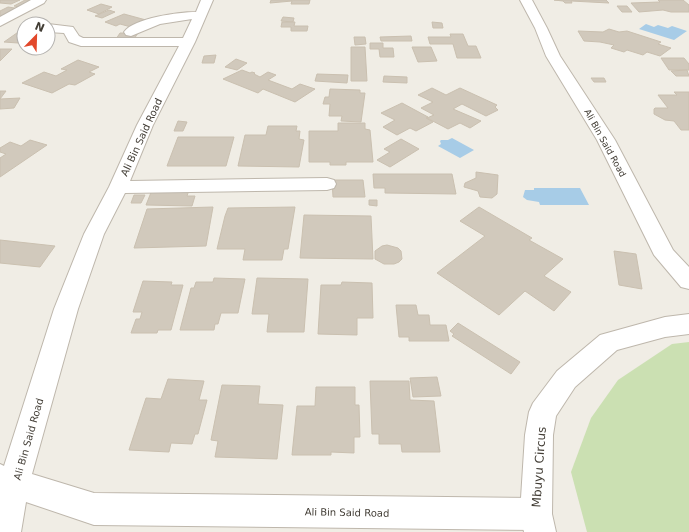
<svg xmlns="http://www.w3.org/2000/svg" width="689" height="532" viewBox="0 0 689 532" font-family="'DejaVu Sans',sans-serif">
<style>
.green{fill:#cbe0b2}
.water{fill:#a7cce7}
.building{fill:#d1c9bc;stroke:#cac0b0}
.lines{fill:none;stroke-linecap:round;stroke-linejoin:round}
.minor-casing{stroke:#beb7ac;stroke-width:2}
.tertiary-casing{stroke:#beb7ac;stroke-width:2}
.minor{fill:#fff;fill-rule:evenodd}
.tertiary{fill:#fff;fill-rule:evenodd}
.labels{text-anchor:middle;stroke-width:3.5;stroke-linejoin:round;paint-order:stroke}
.far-street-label{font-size:9px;fill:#423d35;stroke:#fff}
.street-label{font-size:10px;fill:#423d35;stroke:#fff}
.near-street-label{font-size:12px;fill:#423d35;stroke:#fff}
</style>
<rect width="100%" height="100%" fill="#f0ede5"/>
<polygon class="green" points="689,342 689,532 587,532 571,472 591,418 618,380 672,344"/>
<g class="water">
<polygon points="646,24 654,27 658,25 668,28 672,26 687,31 674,40 639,29"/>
<polygon points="452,138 474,150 460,158 438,146 441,144 440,141 441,140 448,140"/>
<polygon points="534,188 580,188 589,205 540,205 539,202 527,200 523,197 525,190 534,190"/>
</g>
<g class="building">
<polygon points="0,0 20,0 11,4 0,3"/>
<polygon points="25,0 39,0 20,7 14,6"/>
<polygon points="271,0 310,0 309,4 291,4 292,1 270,3"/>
<polygon points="554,0 606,0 609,3 571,1 572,3 565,3 563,1"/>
<polygon points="658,0 683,0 689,5 689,12 671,12 663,10 639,12 631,3 660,2"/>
<polygon points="101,4 112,7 99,14 87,10"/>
<polygon points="617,6 627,6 632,12 622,12"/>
<polygon points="8,7 21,9 0,19 0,11"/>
<polygon points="109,10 115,12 102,18 95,16"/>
<polygon points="124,14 146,20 131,27 120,24 116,26 105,22"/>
<polygon points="283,17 294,18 293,22 281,21"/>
<polygon points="282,22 295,22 294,26 308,26 307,31 291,31 291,27 281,27"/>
<polygon points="432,22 442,23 443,28 433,28"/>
<polygon points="24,28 24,38 18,43 4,42"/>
<polygon points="609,29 619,32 627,31 661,42 658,44 671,48 660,56 647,52 643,55 627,50 624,52 611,48 614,45 600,42 584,41 578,31 603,32"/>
<polygon points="120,33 138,33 134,39 116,39"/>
<polygon points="450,34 463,34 468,46 476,46 481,58 457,58 453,44 430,44 428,37 451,37"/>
<polygon points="411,36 412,41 381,41 380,37"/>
<polygon points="354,37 365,37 366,44 355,45"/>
<polygon points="370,43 383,43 383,48 393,48 394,57 380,57 379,49 370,49"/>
<polygon points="351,47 365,47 367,81 351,81"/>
<polygon points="412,47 431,47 437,61 418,62"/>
<polygon points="0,49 12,49 0,61"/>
<polygon points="216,55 214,63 202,63 204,56"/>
<polygon points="661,58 684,58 689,64 689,70 669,70"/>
<polygon points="236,59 247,63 237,70 225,67"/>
<polygon points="78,60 99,67 89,72 95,74 75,85 69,84 52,93 22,83 44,72 56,76 67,70 61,69"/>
<polygon points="242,70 250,73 252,72 255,73 254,74 260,77 268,72 276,75 268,80 292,89 300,84 315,89 295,102 263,89 258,93 223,79"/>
<polygon points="687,70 689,76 676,76 671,71"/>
<polygon points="317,74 348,75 347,83 315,81"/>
<polygon points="384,76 407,77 407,83 383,82"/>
<polygon points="591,78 604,78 606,82 594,82"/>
<polygon points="432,88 446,95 460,88 497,105 495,107 498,110 486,116 462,104 453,109 481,121 470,128 460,123 448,129 427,118 434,115 421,108 433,102 418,95"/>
<polygon points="330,89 360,90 360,93 365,93 361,122 341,121 342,116 329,116 330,104 323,104 325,97 329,97"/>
<polygon points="0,91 6,91 0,99 20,98 14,108 0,109"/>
<polygon points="674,92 689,92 689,130 681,130 674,121 665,120 654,114 654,109 655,108 668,108 658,95 677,95"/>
<polygon points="402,103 428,117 426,118 433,122 416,131 410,128 397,135 383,127 395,120 381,113"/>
<polygon points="178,121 187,122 183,131 174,131"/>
<polygon points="338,123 365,123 365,129 370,130 373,162 346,162 346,165 330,165 330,162 309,162 309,131 338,131"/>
<polygon points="268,126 297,126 296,131 300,131 299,139 304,140 299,167 238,166 245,135 266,135"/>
<polygon points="178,137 234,137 226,166 167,166"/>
<polygon points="401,139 419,149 390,167 377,160 390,152 384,149"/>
<polygon points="30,140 47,145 0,177 0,158 6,154 0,152 0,148 10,142 21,146"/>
<polygon points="476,172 498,175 497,194 492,198 480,197 478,191 464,187 465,183 476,178"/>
<polygon points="373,174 452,174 456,194 385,193 385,188 374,188"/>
<polygon points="332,180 363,180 365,197 333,197"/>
<polygon points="152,190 189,190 187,196 195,196 192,206 146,205"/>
<polygon points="134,195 145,195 141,203 131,203"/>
<polygon points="369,200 377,200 377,206 369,205"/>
<polygon points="213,207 206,246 134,248 147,209"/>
<polygon points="295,207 288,249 284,249 282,260 243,260 245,249 217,249 225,216 228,208"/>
<polygon points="479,207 532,238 529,240 563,259 544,276 571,292 554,311 525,291 499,315 437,273 485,236 460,221"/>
<polygon points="304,215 371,216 373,259 300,258"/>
<polygon points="0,240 55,246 40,267 0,263"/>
<polygon points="387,245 398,248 401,251 402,259 399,262 394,264 384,264 375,259 375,251 382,246"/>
<polygon points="614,251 636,254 642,289 619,285"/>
<polygon points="214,278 245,279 238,313 221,313 218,324 215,324 214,330 180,330 191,288 194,288 196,282 213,282"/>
<polygon points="257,278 308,279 304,332 267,332 269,314 252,314"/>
<polygon points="143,281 172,282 171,285 183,285 171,330 158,330 157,333 131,333 136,319 140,319 142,312 133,312"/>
<polygon points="342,282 372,283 373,318 357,318 357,335 318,334 321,285 341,285"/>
<polygon points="396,305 416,305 418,315 429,315 430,325 446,325 449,341 409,341 409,337 399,337"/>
<polygon points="458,323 520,362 511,374 452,336 454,334 450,331"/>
<polygon points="437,377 441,396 413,397 410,378"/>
<polygon points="168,379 204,381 199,400 207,400 198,434 195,434 192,444 171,443 169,452 129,450 146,398 161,399"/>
<polygon points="370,381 409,381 410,400 434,401 440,452 402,452 401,444 379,444 379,434 372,434"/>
<polygon points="222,385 260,386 258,404 283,405 277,459 215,457 218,441 211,440"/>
<polygon points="316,387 355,387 355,405 359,405 360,437 354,437 354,453 331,452 331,455 292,455 297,406 315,406"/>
</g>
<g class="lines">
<defs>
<g id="minor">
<polygon points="31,0 46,0 44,3 0,26 0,17"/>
<path d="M201,0H213L195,42L153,125L130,181L327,178L334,180L336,184L334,188L327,190L125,193L104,234L78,309L32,474L94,493L536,498L547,503L552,514L547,525L536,530L94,525L26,502L21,532H0V464L4,466L54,309L84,234L109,187L137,125L179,46H81L69,42L64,33L48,32V24L73,27L79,36L83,38H183L192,19L160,24L131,36L126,35L124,32C134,18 179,12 196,12Z"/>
<polygon points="520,0 532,0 547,28 560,56 615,140 673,250 689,267 689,289 681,287 654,255 597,140 546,56 535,28"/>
</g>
<polygon id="tertiary" points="689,314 689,334 665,337 617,350 575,387 556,416 553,435 552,514 556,532 524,532 520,514 525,435 529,412 533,403 557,371 600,335 665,317"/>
</defs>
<use href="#minor" class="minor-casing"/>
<use href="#tertiary" class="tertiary-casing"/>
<use href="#minor" class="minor"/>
<use href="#tertiary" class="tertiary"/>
</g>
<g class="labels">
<g class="far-street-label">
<text transform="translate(605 143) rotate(61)" y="3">Ali Bin Said Road</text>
</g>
<g class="street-label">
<text transform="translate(141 137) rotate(-65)" y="4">Ali Bin Said Road</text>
<text transform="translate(28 439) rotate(-74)" y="4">Ali Bin Said Road</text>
<text transform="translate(347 512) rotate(1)" y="4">Ali Bin Said Road</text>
</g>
<g class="near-street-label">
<text transform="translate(539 467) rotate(-86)" y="4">Mbuyu Circus</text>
</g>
</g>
<g transform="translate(36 36) rotate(23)"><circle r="19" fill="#ffffff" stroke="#b3b1ae"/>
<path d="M0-3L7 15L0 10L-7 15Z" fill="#e2482b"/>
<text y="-6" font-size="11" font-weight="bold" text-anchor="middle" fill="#423d35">N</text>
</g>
</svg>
